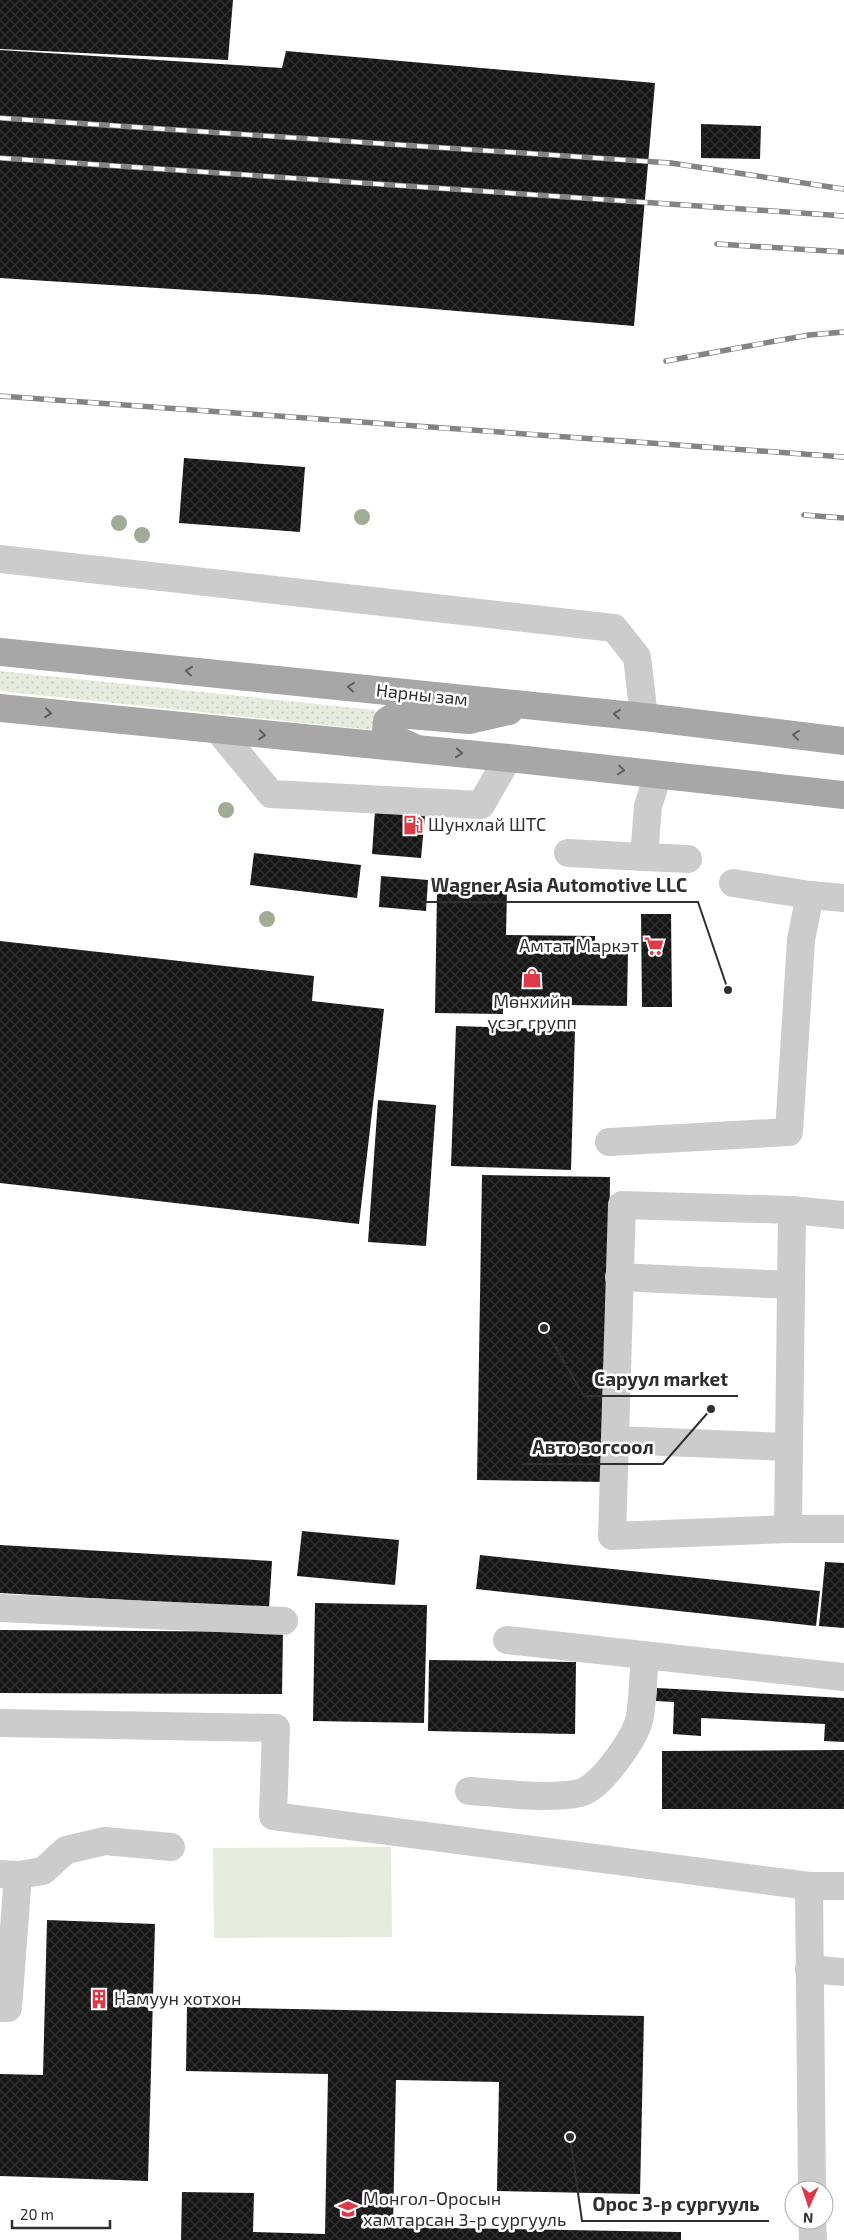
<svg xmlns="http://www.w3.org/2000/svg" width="844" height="2240" viewBox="0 0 844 2240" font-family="'Exo 2',sans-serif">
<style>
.grass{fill:url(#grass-dots)}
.green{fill:#e5ebdd}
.building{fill:url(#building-cross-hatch)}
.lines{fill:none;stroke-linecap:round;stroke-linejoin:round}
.minor{stroke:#ccc;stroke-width:28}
.major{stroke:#a7a7a7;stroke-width:28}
.rail-casing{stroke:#848484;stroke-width:5.5}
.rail{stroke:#fff;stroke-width:4;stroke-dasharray:11;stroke-linecap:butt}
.tree{fill:#a0ac95}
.oneway{stroke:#5f5f5f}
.labels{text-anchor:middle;stroke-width:5;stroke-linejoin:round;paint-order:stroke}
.street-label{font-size:18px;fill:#2f2f2f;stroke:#fff}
.poi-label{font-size:18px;fill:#2f2f2f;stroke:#fff;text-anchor:start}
.leader{fill:none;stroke:#2f2f2f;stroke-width:2}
.callout-dot{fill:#2f2f2f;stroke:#fff;stroke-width:2}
.callout-label{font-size:19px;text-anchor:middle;font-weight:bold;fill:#2f2f2f;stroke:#fff;stroke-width:5;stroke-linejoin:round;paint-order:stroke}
</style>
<defs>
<pattern id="grass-dots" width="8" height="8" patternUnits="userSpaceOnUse" patternTransform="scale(1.25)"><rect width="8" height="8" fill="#e5ebdd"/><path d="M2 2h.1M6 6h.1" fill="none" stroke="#c5cabe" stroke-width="1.8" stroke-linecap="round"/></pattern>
<pattern id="building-cross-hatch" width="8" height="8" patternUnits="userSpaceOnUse" patternTransform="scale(1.25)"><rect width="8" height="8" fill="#161616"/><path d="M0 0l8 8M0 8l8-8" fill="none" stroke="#303030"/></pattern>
</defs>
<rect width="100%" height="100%" fill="#fff"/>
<polygon class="grass" points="0,671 375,710 373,730 0,691"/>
<polygon class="green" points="391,1847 392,1937 214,1938 213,1848"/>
<g class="building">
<polygon points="0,0 233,0 228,60 0,49"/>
<polygon points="0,50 282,68 286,51 655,83 634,326 268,295 0,278"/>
<polygon points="701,124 761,126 760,159 701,158"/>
<polygon points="184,458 305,467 300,532 179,523"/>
<polygon points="375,811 425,816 421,858 372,854"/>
<polygon points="254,853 361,865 357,898 250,885"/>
<polygon points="381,876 428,880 426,911 379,907"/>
<polygon points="437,890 507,891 506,935 595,936 595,950 628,951 627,1006 503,1004 503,1014 435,1013"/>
<polygon points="641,914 671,914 672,1007 642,1007"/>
<polygon points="0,941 314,976 312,1001 384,1009 359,1224 0,1183"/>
<polygon points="456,1026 575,1030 571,1170 451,1166"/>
<polygon points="378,1100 436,1105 426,1246 368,1242"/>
<polygon points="482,1175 610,1177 606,1482 477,1480"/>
<polygon points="302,1531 399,1540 395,1585 297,1576"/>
<polygon points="0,1545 272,1561 269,1608 0,1593"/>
<polygon points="480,1555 820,1591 816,1626 476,1589"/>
<polygon points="825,1562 844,1563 844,1628 819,1626"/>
<polygon points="315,1603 427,1605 424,1723 313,1721"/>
<polygon points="0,1630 283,1632 282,1694 0,1693"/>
<polygon points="429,1660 576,1662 575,1734 428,1731"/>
<polygon points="657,1688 844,1698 844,1742 824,1741 825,1724 701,1718 701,1736 673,1734 674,1702 656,1701"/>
<polygon points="844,1750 844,1809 662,1809 662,1751"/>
<polygon points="47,1920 155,1924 148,2181 0,2176 0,2074 43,2075"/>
<polygon points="187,2007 644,2016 640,2194 497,2191 499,2082 396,2080 393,2227 681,2232 681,2240 181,2240 182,2192 254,2193 253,2232 325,2234 328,2074 186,2071"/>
</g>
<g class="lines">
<g class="minor">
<polyline points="0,559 614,628 637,657 644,717"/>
<polyline points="219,731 271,794 481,805 508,758"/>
<polyline points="568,853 644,857 648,806 658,775"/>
<polyline points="644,857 688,859"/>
<polyline points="733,883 810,895"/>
<polyline points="609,1142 789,1132 801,940 810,895 844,898"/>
<polyline points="844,1215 792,1210 622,1205 612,1536 788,1529 844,1529"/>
<polyline points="619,1277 791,1285"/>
<polyline points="615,1440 789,1447"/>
<polyline points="788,1529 792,1210"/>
<polyline points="0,1608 284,1621"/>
<polyline points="507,1640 844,1677"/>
<polyline points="0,1723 276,1728 273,1816 809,1886 812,2190"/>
<path d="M469,1791C504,1793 545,1800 580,1793C600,1788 631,1743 638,1724C643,1711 643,1672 645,1656"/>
<polyline points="0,1874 18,1875 43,1871 66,1850 105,1841 171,1847"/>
<polyline points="809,1886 844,1886"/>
<polyline points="809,1969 844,1972"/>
<polyline points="0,2008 8,2008 18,1875"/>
<polyline points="812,2220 813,2240"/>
</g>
<g class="major">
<polyline points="0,652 644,717 844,741"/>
<polyline points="0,708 508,758 844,795"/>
<polyline points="415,748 395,739 386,732 387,721 398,714 469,720 509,711"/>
</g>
<defs>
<g id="rail">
<polyline points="0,118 671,163 844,189"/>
<polyline points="0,158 844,216"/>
<polyline points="717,244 844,252"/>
<polyline points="666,361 809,335 844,332"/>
<polyline points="0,396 844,457"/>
<polyline points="804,515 844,518"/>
</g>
</defs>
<use href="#rail" class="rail-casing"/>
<use href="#rail" class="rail"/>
</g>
<g class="tree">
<circle cx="362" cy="517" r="8"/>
<circle cx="119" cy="523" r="8"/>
<circle cx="142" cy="535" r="8"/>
<circle cx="226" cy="810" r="8"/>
<circle cx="267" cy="919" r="8"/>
</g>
<defs><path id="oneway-chevron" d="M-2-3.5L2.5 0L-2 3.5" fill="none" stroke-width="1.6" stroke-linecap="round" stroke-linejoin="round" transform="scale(1.25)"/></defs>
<g class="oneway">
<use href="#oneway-chevron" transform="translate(189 671) rotate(-174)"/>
<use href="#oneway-chevron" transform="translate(351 687) rotate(-174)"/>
<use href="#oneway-chevron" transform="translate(48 713) rotate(6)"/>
<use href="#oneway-chevron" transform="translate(617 714) rotate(-174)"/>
<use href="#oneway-chevron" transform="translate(262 735) rotate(5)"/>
<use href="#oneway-chevron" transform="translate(796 735) rotate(-173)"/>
<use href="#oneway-chevron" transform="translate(459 753) rotate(5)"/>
<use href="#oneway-chevron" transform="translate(621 770) rotate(6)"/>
</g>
<defs>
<symbol id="fuel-bare" viewBox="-9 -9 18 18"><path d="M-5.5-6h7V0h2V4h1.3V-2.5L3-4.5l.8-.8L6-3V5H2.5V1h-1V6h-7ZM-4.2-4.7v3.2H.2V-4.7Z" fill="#dd3948" stroke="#fff" stroke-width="2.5" paint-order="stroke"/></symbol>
<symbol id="supermarket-bare" viewBox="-9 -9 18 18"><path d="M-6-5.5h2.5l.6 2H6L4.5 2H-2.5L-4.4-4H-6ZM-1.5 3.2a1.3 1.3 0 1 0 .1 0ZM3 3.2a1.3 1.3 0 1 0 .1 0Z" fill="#dd3948" stroke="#fff" stroke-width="2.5" paint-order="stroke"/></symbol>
<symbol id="shop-bare" viewBox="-9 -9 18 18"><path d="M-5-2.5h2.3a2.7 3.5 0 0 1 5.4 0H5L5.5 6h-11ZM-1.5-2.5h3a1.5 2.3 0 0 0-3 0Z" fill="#dd3948" stroke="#fff" stroke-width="2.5" paint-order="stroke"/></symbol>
<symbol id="building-bare" viewBox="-9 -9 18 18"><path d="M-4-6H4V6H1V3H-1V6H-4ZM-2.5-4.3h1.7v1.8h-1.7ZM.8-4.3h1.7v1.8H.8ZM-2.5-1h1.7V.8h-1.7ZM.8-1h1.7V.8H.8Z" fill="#dd3948" stroke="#fff" stroke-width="2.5" paint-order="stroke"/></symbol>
<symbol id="school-bare" viewBox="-9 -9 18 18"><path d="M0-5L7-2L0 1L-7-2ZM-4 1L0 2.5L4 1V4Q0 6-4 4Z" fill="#dd3948" stroke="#fff" stroke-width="2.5" paint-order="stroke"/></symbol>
</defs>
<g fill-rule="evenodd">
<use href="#fuel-bare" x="399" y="811" width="28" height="28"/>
<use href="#supermarket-bare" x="640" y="932" width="28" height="28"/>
<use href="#shop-bare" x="518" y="964" width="28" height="28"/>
<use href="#building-bare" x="85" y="1985" width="28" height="28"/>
<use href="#school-bare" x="334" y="2195" width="28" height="28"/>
</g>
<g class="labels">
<g class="street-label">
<text transform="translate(422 695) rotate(6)" y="6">Нарны зам</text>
</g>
<g class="poi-label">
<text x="428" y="831">Шунхлай ШТС</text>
<text x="639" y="952" text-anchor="end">Амтат Маркэт</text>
<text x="532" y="1008" text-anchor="middle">Мөнхийн<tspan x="532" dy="21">үсэг групп</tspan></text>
<text x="114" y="2005">Намуун хотхон</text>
<text x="363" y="2205">Монгол-Оросын<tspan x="363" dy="21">хамтарсан 3-р сургууль</tspan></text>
</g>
</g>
<path class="leader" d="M728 990L698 902H421M544 1328L584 1396H738M711 1409L663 1464H522M570 2137L582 2221H769"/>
<g class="callout-dot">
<circle cx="728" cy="990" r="5"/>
<circle cx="544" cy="1328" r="5"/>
<circle cx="711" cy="1409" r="5"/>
<circle cx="570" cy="2137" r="5"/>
</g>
<g class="callout-label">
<text x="559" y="892">Wagner Asia Automotive LLC</text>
<text x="661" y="1386">Саруул market</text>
<text x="593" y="1454">Авто зогсоол</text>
<text x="676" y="2211">Орос 3-р сургууль</text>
</g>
<g transform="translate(809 2205) rotate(183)"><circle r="24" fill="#ffffff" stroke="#acacac"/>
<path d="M0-4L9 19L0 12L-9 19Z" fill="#dd3948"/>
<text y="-8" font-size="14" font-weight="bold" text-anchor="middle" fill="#2f2f2f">N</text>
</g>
<path d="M12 2220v8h98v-8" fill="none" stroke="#2f2f2f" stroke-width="2.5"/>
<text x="20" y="2220" font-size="15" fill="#2f2f2f" stroke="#ffffff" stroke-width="4" paint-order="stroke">20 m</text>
</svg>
